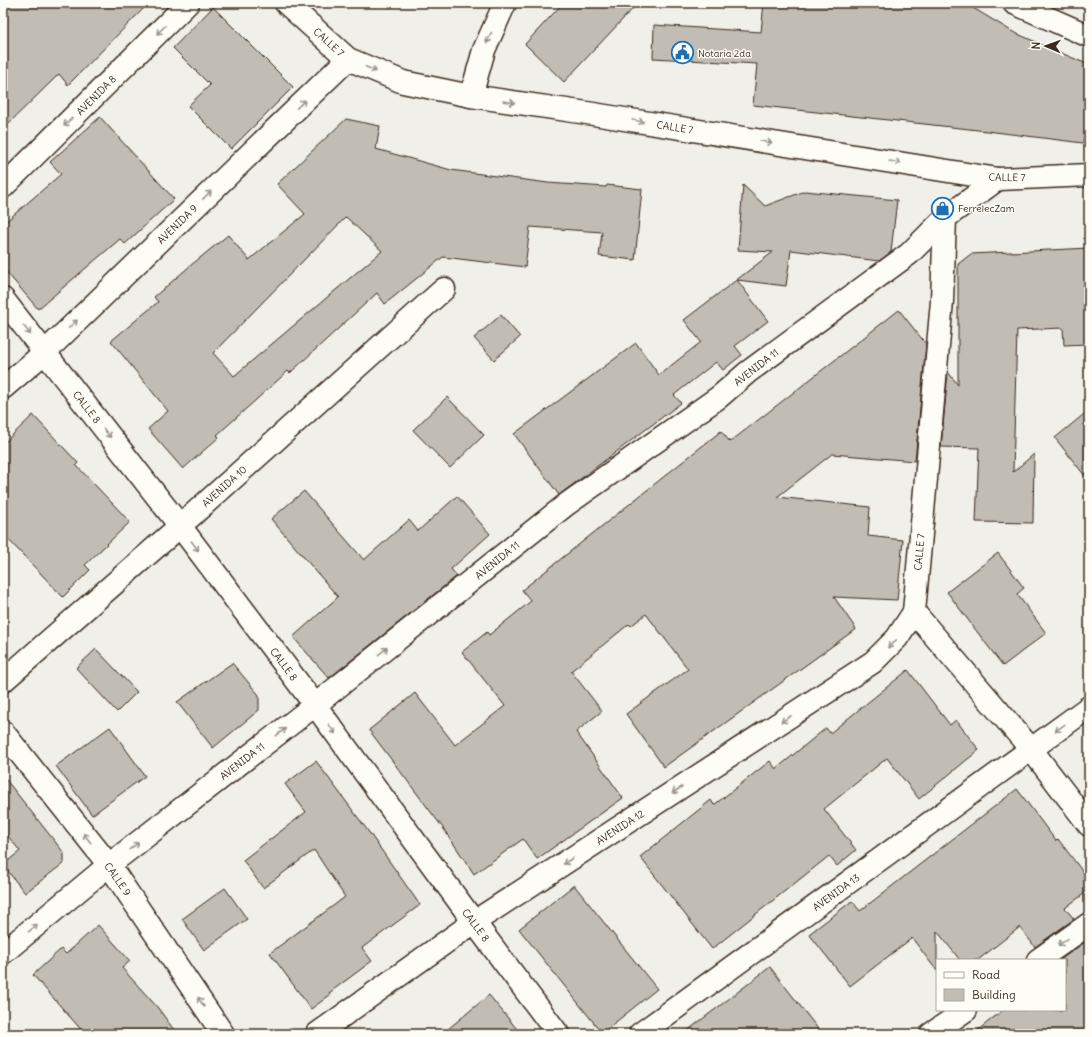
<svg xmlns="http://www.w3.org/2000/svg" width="1092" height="1037" viewBox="0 0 1092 1037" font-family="Delius,sans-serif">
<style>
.building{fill:#c1bcb4;stroke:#3b2a1e;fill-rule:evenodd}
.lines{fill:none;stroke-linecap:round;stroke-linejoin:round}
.minor-casing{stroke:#3b2a1e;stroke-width:25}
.minor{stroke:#fdfcf7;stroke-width:22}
.oneway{stroke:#9c938a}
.labels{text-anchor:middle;stroke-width:3;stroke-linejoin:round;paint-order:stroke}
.street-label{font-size:10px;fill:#3b2a1e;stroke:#fdfcf7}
.poi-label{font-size:10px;fill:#3b2a1e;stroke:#fdfcf7;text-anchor:start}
</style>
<rect width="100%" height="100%" fill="#f1efea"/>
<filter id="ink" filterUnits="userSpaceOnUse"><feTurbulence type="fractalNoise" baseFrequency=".025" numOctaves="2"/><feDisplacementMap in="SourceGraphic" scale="8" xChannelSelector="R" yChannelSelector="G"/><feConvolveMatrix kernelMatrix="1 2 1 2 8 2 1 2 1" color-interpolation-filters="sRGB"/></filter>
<g filter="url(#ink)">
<g class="building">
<polygon points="3,3 149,3 68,85 59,74 3,129"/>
<polygon points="563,3 638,3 564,82 525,44"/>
<polygon points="764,3 965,3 1013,32 1089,65 1089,102 1083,143 987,131 753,105 757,64 653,58 654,25 761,32"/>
<polygon points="213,7 293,87 231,149 188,106 210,85 173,48"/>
<polygon points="100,117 174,199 125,244 120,239 38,309 3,268 3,224 61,174 50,162"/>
<path d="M346,119L380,126L376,149L451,170L548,183L606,187L607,185L642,189L635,260L599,256L602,232L530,227L525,267L443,257L385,304L377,293L290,373L288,371L217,435L219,437L183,469L148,429L168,411L111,341L158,302L154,297L190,266L228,235L249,260L305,214L277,184ZM346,217L382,251L234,376L213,353Z"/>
<polygon points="743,185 765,206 805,191 897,200 891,252 879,261 791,250 786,286 737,280 768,321 735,346 742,355 723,370 716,362 674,395 681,403 559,495 514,434 636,343 659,375 701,342 684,320 773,252 738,250"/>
<polygon points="1089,248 1089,344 1064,345 1063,328 1017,330 1013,472 1034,454 1033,523 976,522 979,448 941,447 948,372 958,385 958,264 971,254"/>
<polygon points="899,310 926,344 915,461 832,454 777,497 870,507 868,536 903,540 897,600 834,597 856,629 664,767 626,714 688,669 646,614 631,626 629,624 571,671 602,711 576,732 623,798 537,859 523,839 474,874 443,828 369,730 415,693 455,745 505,706 462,652 487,632 489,635 531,601 522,590 721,431 730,442"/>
<polygon points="501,315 520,337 494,360 474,338"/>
<polygon points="447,397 484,435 450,468 413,430"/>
<polygon points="1089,410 1089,481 1055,438"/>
<polygon points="33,415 78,463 76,465 130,522 85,565 90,570 63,597 3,534 3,444"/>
<polygon points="304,491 364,560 409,520 418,531 457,496 490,534 451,569 457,576 329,678 293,637 338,597 271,519"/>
<polygon points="998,553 1024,588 1017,594 1046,633 1003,666 947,592"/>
<polygon points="96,649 137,692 117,712 76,668"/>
<polygon points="232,663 259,695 259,710 213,748 177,702"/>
<polygon points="908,670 950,725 956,720 979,750 919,799 887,758 824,809 856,850 837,866 829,856 712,949 640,857 711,800 714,805 770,761 776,769 826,728 830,733"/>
<polygon points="110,727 145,776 92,815 56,766"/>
<polygon points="316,761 368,831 420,905 362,948 372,961 329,993 330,995 311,1009 270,953 345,897 314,850 263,888 243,860 306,812 285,784"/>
<polygon points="3,776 64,853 64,863 25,893 3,865 20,851 3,830"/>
<polygon points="1017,789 1056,841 1058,839 1089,880 1089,890 1065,908 1074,919 1035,947 1020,927 978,960 960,960 937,931 937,971 912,938 850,986 809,934 852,901 860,911"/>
<polygon points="574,885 657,989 602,1033 519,929"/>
<polygon points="225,888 247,919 204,950 182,919"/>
<polygon points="98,925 130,961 122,968 158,1008 177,1034 85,1034 33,975 61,949 66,954"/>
<polygon points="1089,939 1089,1034 973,1034 1003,1010 1065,1010 1065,960 1060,960"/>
<polygon points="770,967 822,1034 683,1034 739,991"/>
<polygon points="489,995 521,1034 442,1034"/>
</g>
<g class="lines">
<defs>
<g id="minor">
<polyline points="286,3 348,59 403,82 471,96 587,113 998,179 1089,175"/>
<polyline points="1014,3 1089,36"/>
<polyline points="471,96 484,50 505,3"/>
<polyline points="3,187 188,3"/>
<polyline points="945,218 942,301 914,612 1031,749 1089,825"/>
<polyline points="3,299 180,526 315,705 474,922 558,1034"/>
<polyline points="3,388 44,353 348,59"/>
<polyline points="3,681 180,526 444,289"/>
<polyline points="3,732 109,865 223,1034"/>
<polyline points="3,953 109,865 315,705 567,504 719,397 748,372 909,254 945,218 998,179"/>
<polyline points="1038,960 1089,924"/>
<polyline points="317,1034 474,922 873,662 897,638 914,612"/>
<polyline points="640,1034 1089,707"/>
<polyline points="931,1034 966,1010"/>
</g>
</defs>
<use href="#minor" class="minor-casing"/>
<use href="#minor" class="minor"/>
</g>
<defs><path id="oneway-shaft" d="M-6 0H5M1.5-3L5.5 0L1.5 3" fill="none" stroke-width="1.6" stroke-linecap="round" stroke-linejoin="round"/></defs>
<g class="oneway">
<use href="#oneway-shaft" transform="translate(161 30) rotate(135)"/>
<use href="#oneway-shaft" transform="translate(489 38) rotate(113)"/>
<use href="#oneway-shaft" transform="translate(371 69) rotate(23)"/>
<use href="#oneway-shaft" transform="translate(509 102) rotate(8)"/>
<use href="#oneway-shaft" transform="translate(301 104) rotate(-44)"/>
<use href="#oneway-shaft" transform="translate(638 121) rotate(9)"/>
<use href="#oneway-shaft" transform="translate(68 122) rotate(135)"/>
<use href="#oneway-shaft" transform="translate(766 142) rotate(9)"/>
<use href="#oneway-shaft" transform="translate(895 162) rotate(9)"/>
<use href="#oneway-shaft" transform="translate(207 195) rotate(-44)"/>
<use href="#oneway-shaft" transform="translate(73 324) rotate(-44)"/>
<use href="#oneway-shaft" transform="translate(27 330) rotate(52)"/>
<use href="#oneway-shaft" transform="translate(107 433) rotate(52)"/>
<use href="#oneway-shaft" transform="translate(195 546) rotate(53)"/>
<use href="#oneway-shaft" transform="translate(892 644) rotate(136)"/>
<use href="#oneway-shaft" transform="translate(383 651) rotate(-39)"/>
<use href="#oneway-shaft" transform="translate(786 719) rotate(147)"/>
<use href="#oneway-shaft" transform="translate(1060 728) rotate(144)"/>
<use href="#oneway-shaft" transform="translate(332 729) rotate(54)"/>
<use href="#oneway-shaft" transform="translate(281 732) rotate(-38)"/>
<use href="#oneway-shaft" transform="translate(677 790) rotate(147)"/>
<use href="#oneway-shaft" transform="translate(87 838) rotate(-128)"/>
<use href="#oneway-shaft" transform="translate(134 846) rotate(-38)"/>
<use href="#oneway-shaft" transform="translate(568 861) rotate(147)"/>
<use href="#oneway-shaft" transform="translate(33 928) rotate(-40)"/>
<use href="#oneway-shaft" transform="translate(1063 942) rotate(145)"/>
<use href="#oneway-shaft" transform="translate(201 1002) rotate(-124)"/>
</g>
</g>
<defs>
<symbol id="civic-ring" viewBox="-11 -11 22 22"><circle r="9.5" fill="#fdfcf7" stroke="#1f6fb2" stroke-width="1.5"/><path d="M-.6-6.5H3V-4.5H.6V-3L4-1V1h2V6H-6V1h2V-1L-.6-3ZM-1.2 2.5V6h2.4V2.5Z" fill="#1f6fb2"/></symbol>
<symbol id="shop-ring" viewBox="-11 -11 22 22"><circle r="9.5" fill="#fdfcf7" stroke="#1f6fb2" stroke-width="1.5"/><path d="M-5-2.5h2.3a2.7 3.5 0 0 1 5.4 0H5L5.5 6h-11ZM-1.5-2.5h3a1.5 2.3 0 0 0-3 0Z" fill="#1f6fb2"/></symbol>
</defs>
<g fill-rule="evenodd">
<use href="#civic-ring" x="670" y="40" width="25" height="25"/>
<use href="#shop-ring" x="930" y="196" width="25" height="25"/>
</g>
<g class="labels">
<g class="street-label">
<text transform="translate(329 42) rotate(42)" y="4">CALLE 7</text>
<text transform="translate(96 95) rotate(-45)" y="4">AVENIDA 8</text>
<text transform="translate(675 127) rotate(9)" y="4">CALLE 7</text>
<text transform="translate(1007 177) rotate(1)" y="4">CALLE 7</text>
<text transform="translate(177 224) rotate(-44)" y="4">AVENIDA 9</text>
<text transform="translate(756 367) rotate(-38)" y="4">AVENIDA 11</text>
<text transform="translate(87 407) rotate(52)" y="4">CALLE 8</text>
<text transform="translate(224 486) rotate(-42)" y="4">AVENIDA 10</text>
<text transform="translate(919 552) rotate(-85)" y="4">CALLE 7</text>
<text transform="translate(497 560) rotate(-39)" y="4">AVENIDA 11</text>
<text transform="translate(284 664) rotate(53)" y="4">CALLE 8</text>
<text transform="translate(242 761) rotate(-38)" y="4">AVENIDA 11</text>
<text transform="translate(620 827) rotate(-33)" y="4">AVENIDA 12</text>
<text transform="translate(118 879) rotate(55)" y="4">CALLE 9</text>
<text transform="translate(836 892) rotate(-36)" y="4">AVENIDA 13</text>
<text transform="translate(476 925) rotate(53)" y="4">CALLE 8</text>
</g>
<g class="poi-label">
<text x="698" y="57">Notaría 2da</text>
<text x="958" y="212">FerrelecZam</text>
</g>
</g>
<rect width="1092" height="1037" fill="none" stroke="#fdfcf7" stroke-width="16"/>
<rect x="8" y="8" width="1076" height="1021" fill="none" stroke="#3b2a1e" stroke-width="1.5" filter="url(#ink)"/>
<rect x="936" y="959" width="130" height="52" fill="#fdfcf7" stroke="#afa8a0"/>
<rect x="944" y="972" width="20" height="6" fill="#fdfcf7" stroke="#afa8a0"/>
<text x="972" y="979" font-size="12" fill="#3b2a1e">Road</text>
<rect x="944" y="989" width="20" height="12" fill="#c1bcb4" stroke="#afa8a0"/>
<text x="972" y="999" font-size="12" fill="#3b2a1e">Building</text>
<g transform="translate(1046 46) rotate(272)" stroke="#fdfcf7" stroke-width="3" paint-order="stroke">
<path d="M0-3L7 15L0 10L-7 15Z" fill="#3b2a1e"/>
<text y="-6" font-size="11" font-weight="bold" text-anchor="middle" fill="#3b2a1e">N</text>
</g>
</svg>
